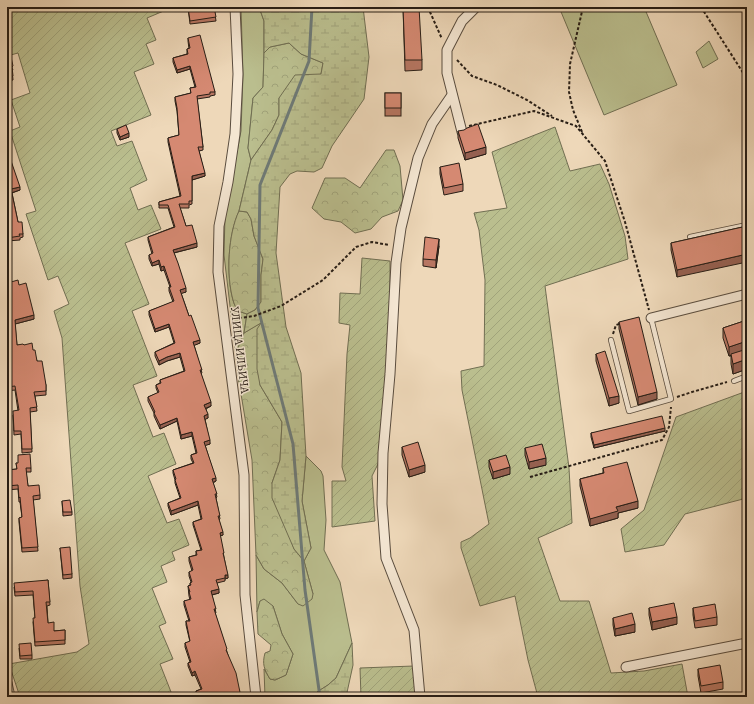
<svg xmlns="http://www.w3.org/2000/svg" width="754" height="704" viewBox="0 0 754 704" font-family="Alegreya,serif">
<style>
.green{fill:#babe8e;stroke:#706e52}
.forest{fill:url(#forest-crowns);stroke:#706e52}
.wetland{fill:url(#wetland-marsh);stroke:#706e52}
.garden{fill:url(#garden-furrows);stroke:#706e52}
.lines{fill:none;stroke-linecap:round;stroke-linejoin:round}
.stream{stroke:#6e7a77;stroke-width:3}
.service-casing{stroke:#594c3e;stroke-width:6}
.minor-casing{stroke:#594c3e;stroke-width:11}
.path{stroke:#271d15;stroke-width:2;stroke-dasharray:3 2;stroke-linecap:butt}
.service{stroke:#f4e6d2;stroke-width:4.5}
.minor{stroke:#f4e6d2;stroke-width:9}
.wall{fill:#b77662;stroke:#271d15}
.shaded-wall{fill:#956050;stroke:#271d15}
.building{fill:#d58972;stroke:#271d15}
.labels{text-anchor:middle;stroke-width:3;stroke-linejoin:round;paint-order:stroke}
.street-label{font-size:12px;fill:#271d15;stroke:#f4e6d2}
</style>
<defs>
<pattern id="forest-crowns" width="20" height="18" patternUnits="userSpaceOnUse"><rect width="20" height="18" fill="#babe8e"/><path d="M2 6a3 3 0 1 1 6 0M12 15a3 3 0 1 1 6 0" fill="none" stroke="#a0a37a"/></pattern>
<pattern id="wetland-marsh" width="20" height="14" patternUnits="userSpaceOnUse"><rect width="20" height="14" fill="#babe8e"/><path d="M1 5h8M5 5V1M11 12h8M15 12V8" fill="none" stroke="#a0a37a"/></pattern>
<pattern id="garden-furrows" width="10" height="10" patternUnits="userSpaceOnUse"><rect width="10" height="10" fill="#babe8e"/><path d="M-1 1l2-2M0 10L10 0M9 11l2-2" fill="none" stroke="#a0a37a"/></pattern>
</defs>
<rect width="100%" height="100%" fill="#eed8b9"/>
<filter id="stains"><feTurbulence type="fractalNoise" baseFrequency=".005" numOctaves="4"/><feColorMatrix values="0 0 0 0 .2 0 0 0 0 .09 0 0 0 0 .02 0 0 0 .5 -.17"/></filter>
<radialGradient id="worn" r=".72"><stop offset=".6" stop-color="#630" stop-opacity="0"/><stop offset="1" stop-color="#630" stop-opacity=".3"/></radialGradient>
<g class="green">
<path d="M241,7H259L264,21V53L263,87L253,98L248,148L251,160L239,211C228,235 226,275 233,300C234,304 236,308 238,311L247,314L244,333L238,348L239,382L224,255L225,216L241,131L243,75Z"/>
<polygon points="559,7 644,7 677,85 604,115"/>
<polygon points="709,41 718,59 703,68 696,52"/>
<polygon points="306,456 321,471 323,476 326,520 324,550 340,582 352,643 336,678 328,685 317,692 315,697 265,697 264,669 270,679 275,680 286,675 293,654 282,634 273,606 260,601 257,612 256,555 264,569 282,583 298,604 313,594 304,561 311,548 302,501"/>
</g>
<g class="forest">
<polygon points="289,43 301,54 323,63 321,74 279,98 279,115 272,130 251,160 248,148 253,98 263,87 264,53 270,47"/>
<polygon points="386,150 394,150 400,166 403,200 398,211 382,217 371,229 355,233 341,222 324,219 312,208 325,178 345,178 360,188"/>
<path d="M239,211L247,212L251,219L254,236L263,259L261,275V302L255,310L247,314L238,311C236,308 234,304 233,300C226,275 228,234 239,211Z"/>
<polygon points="262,322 260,385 282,422 280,460 272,483 294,549 304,561 313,594 312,599 303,606 298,604 282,583 264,569 256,555 252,460 239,382 238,348 244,333"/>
<path d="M264,599L273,606L282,634L293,654L286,675L275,680L270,679C264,669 262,664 265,653L270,651L271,645L258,634L257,612L260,601Z"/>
</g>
<g class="wetland">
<polygon points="259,7 363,7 369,57 364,99 332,146 322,168 314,172 297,171 290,174 280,187 276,253 286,327 301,373 306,456 302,501 311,548 304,561 294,549 272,498 272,483 280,460 282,422 260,385 257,369 257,329 261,323 244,333 247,314 255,310 261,302 261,275 263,259 254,236 251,219 247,212 239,211 251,160 272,130 279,115 279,98 295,75 321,74 323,63 301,54 289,43 270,47 264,53 264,21"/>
<polygon points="352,643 353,665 346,697 315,697 317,692 328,685 336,678"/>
</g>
<g class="garden">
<polygon points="7,7 165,7 166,10 147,18 156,40 146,44 154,64 134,72 151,115 111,131 117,146 132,141 147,180 130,188 138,210 151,205 161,229 125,243 149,304 132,311 157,376 133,385 153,437 164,433 176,464 148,476 167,523 179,519 189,545 172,552 175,560 161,566 167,582 152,588 166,623 159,626 173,659 160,664 173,697 20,697 9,664 77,652 89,644 80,586 62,338 54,311 69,304 58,276 48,280 26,214 36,211 10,131 20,127 11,100 30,93 18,53 7,56"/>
<polygon points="555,127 570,171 600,164 609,184 625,236 628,259 545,286 569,468 572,523 538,538 560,601 589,601 611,673 644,671 682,664 688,697 538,697 528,660 515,596 480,606 461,548 461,542 470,538 489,524 462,390 461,371 484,366 485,280 479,230 474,213 507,208 492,152"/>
<polygon points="362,258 390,261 390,373 379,462 372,476 375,521 332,527 332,481 346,481 342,467 347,354 350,325 339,323 340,293 360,294"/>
<polygon points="747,391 747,498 685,514 664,545 625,552 621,529 644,510 676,417"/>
<polygon points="414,666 416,697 361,697 360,668"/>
</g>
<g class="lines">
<polyline class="stream" points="312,7 309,61 260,185 258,308 293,444 305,590 320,697"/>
<defs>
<g id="service">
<polyline points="690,237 747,225"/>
<polyline points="611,340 629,411 671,399 651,318"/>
<polyline points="734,381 747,376"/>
</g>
<g id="minor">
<polyline points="235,7 238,74 235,134 228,182 219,226 218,272 244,475 245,595 256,697"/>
<polyline points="462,132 447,73 447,50 462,21 476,7"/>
<polyline points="651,318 747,294"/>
<polyline points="626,667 747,643"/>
<polyline points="7,683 10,697"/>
<polyline points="420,697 414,630 386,558 382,504 383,453 390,374 396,263 401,228 418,158 432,124 452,95"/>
</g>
</defs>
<use href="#service" class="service-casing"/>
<use href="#minor" class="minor-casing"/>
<g class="path">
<polyline points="428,7 430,12 442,39"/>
<polyline points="701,7 747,79"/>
<polyline points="457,60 472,76 497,85 527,100 552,116"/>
<polyline points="469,126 534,111 576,126 605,161 625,222 649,310"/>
<polyline points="582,132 573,110 569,92 570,64 583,7"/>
<polyline points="234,319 254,316 281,306 323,280 356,247 372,242 389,245"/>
<polyline points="613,334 616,325 622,323"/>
<polyline points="677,397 692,392 727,382"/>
<polyline points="530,477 662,440 669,427 671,407"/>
</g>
<use href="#service" class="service"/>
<use href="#minor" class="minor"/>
</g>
<g class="wall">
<polygon points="188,7 214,7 216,21 190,24"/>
<polygon points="403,7 422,60 422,70 405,71"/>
<polygon points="188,38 215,92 215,95 210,96 210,97 197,99 203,147 203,150 199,151 205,176 192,180 192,204 189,205 189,208 180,208 186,226 197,247 174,253 186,292 181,293 189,316 200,343 194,345 202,373 201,374 211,406 206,409 208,418 205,419 210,444 205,445 216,481 213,483 217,497 216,498 220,519 219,520 223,535 220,536 228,578 225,579 225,581 217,583 219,593 212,595 216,613 215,613 241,697 197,697 196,695 196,691 201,689 195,675 192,676 188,666 188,663 190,662 185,647 185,643 190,642 186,625 186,621 189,621 184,605 184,601 190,600 189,596 188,586 190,585 190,583 191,582 189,576 189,572 192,571 189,561 189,557 196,555 196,551 201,550 193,525 193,522 201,519 198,505 171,515 168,506 168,503 180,498 175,483 175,480 173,473 173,470 193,463 191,459 191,455 196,453 192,436 181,439 177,421 160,429 154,416 154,413 148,401 148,397 158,393 156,388 156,385 160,383 160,380 184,371 180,357 167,361 159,365 155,356 155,352 174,343 169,327 155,332 149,315 149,311 173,302 169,291 169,287 170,287 164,270 161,271 159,264 152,266 149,259 149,255 152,254 148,240 148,237 174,227 168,208 159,208 159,202 180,196 168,142 168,138 179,135 177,111 175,101 175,97 191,93 190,88 195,87 190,69 177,73 173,62 173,58 187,54 187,49 189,49 188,41"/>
<polygon points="7,58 13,70 12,70 13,80 7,81"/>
<rect x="385" y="93" width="16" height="23"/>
<polygon points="117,129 129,137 120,140 117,133"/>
<polygon points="458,131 486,154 465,160 458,138"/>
<polygon points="7,139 9,156 20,190 12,193 18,222 23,234 23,237 20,238 20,240 7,241 11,282 19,285 34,319 15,324 17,345 24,345 33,350 46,385 46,395 35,396 37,411 30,412 32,452 22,453 21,434 14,435 13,415 18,411 15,390 7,391"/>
<polygon points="440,167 463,184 463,191 444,195 440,174"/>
<polygon points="747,226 677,277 671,250 671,243"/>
<polygon points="439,246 436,268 423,266 423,259"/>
<polygon points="747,320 747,369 733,374 731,364 731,356 729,356 723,338 723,328"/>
<polygon points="619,322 657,399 638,405 619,329"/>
<polygon points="596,354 619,403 609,406 596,361"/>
<polygon points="665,431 594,448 591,437 591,433"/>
<polygon points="402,447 425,472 409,477 402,455"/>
<polygon points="525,448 546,465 529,469 525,455"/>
<polygon points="489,460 510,474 493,479 489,467"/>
<polygon points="16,463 31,468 31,472 26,472 28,486 40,495 40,499 33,500 38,551 22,552 19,522 19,518 22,517 20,502 19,502 18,489 7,490 7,470 17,469"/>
<polygon points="603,468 638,508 618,513 618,518 590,526 580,486 580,479 603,473"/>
<polygon points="62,501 72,512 72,515 63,516"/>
<polygon points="60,548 72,574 72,578 63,579"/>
<polygon points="48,580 50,605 47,606 48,623 54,631 65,630 65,644 35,646 33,622 35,618 33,595 15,596 14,587"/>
<polygon points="649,608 677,624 652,630 649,615"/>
<polygon points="693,608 717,617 717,625 695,628 693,615"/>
<polygon points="613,618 635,632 615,636 613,625"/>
<polygon points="19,648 32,655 32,659 20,659"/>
<polygon points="698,669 723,682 723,689 701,693 698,676"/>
</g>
<g class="shaded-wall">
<polygon points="190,66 190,69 177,73 177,70"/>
<polygon points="9,118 9,122 7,123 7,119"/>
<polygon points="129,133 129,137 120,140 120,137"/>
<polygon points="486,147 486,154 465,160 465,153"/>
<polygon points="205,173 205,176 192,180 192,176"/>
<polygon points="20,187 20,190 11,193 11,189"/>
<polygon points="439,239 439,246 436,268 436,260"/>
<polygon points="197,243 197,247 173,253 173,250"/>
<polygon points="747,254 747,262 677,277 677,270"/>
<polygon points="159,260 159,264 152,266 152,263"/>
<polygon points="164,266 164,270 161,271 161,267"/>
<polygon points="186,288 186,292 180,294 180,290"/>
<polygon points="34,315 34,319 15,324 15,320"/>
<polygon points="169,324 169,327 155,332 155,329"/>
<polygon points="200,340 200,343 193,346 193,342"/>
<polygon points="746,341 746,350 729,356 729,347"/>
<polygon points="180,353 180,357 167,361 159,365 159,361 167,357"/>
<polygon points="747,359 747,369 733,374 733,364"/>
<polygon points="657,392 657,399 638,405 638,397"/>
<polygon points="619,396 619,403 609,406 609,398"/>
<polygon points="211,402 211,406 204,409 204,405"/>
<polygon points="208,414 208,418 204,420 204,416"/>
<polygon points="177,418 177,421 160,429 160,425"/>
<polygon points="665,428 665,431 594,448 594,445"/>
<polygon points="192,432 192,436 181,439 181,435"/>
<polygon points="210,440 210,444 204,446 204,442"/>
<polygon points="546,458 546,465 529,469 529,462"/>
<polygon points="425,465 425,472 409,477 409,470"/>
<polygon points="510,467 510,474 493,479 493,472"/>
<polygon points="216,478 216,481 212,483 212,479"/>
<polygon points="198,501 198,505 171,515 171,511"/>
<polygon points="638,501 638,508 618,513 618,518 590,526 590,519 616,507"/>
<polygon points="223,532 223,535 220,536 220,533"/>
<polygon points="225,575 228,575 228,578 225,579"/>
<polygon points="219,589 219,593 211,595 211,591"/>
<polygon points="677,617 677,624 652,630 652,622"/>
<polygon points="635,624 635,632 615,636 615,629"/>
<polygon points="195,671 195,675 192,676 192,673"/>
</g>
<g class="building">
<polygon points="188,7 214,7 216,17 190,21"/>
<polygon points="403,7 419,7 422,60 405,60"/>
<polygon points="200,35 215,92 210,92 210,94 197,96 203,147 198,147 205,173 192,176 192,201 189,201 189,204 179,204 186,226 192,225 197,243 173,250 178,263 186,288 180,290 189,316 191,315 200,340 193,342 202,370 200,370 211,402 204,405 208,414 204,416 210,440 204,442 216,478 212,479 217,494 215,494 220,516 218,516 223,532 220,533 224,553 223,553 228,575 225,575 225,578 216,580 219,589 211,591 216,609 214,609 227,649 226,650 236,673 241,697 198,697 196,691 202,689 195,671 192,673 188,663 191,662 185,643 190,641 186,621 190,621 184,601 191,599 189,592 190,592 188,586 191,585 190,583 192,582 189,572 193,570 189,557 197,555 196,551 202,550 193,522 202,519 198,501 171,511 168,503 181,498 175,480 176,479 173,470 194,463 191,455 197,453 192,432 181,435 177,418 160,425 154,413 155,412 148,397 159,392 156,385 161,383 160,380 185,371 180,353 167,357 159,361 155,352 175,343 169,324 155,329 149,311 174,301 169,287 171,287 164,266 161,267 159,260 152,263 149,255 153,253 148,237 175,227 168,205 159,205 159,202 181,196 168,138 179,135 177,108 175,97 191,93 190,88 196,87 190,66 177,70 173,58 188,54 187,49 190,48 188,38"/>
<polygon points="11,57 13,66 12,67 13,76 7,77 7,58"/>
<rect x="385" y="93" width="16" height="15"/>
<polygon points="478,124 486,147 465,153 458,131 464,130 467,128"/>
<polygon points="126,125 129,133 120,137 117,129"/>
<polygon points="7,142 9,152 8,152 20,187 11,189 18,222 22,222 23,234 19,234 20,236 7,238"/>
<polygon points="459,163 463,184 444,188 440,167"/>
<polygon points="747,226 747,254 677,270 671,243"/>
<polygon points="425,237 439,239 436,260 423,259"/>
<polygon points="7,239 11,282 18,280 19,285 26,283 34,315 15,320 17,345 23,344 24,345 32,343 33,350 35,350 37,361 42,361 46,385 46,391 34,392 37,407 30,408 32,449 22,449 21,431 14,431 13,411 19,410 15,386 7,387"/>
<polygon points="639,317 657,392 638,397 619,322"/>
<polygon points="747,320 747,341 729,347 723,328"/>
<polygon points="747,349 747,359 733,364 731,354"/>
<polygon points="605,351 619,396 609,398 596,354"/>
<polygon points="662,416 665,428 594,445 591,433"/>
<polygon points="418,442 425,465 409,470 402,447"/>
<polygon points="542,444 546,458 529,462 525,448"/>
<polygon points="30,454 31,468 26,468 28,486 39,485 40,495 33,496 38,547 22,548 19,518 22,517 20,497 19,498 18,485 7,486 7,470 17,469 16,463 18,463 18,455"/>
<polygon points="506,455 510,467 493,472 489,460"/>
<polygon points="627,462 638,501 616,507 618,511 590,519 580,479 604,473 603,468"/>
<polygon points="70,500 72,512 63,512 62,501"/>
<polygon points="70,547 72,574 63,575 60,548"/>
<polygon points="48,580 50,602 46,602 48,623 54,622 54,631 65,630 65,640 35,642 33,618 35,618 33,591 15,592 14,583"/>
<polygon points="674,603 677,617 652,622 649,608"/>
<polygon points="715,604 717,617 695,621 693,608"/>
<polygon points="632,613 635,624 615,629 613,618"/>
<polygon points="31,643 32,655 20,656 19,644"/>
<polygon points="720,665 723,682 701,686 698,669"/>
</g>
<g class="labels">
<g class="street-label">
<text transform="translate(240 350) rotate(83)" y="4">УЛИЦА ИЛЬИЧА</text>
</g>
</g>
<rect width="754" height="704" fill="none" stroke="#eed8b9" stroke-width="24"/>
<rect x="8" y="8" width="738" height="688" fill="none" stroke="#271d15" stroke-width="2"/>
<rect x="12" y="12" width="730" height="680" fill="none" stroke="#271d15"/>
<rect width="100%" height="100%" filter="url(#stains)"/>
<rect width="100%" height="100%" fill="url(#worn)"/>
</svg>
